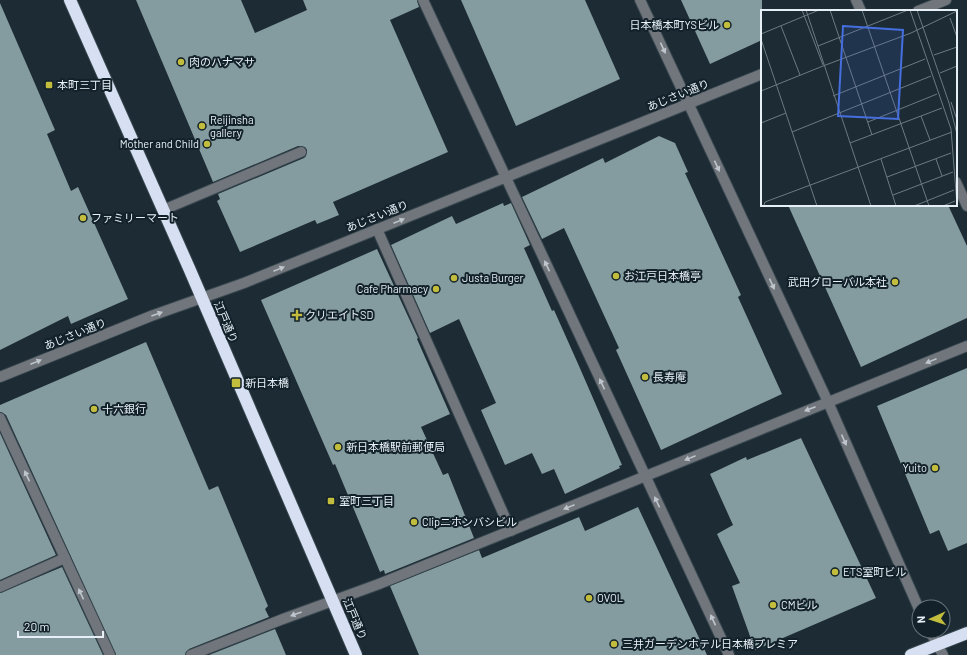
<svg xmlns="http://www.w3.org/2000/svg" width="967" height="655" viewBox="0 0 967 655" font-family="Barlow,'Noto Sans JP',sans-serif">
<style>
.building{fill:#849b9f}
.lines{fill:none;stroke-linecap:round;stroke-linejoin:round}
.minor-casing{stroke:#38474f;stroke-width:12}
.highway-casing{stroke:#38474f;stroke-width:14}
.minor{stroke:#71757c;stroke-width:10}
.highway{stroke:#d6e0f2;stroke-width:12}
.oneway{fill:#bec5cc}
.poi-dot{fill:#c3bd3e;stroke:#12212a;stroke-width:1.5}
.labels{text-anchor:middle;stroke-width:4;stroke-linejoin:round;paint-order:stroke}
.poi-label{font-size:11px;fill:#e7f0f7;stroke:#12212a;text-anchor:start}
.street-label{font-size:11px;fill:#e7f0f7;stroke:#12212a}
.inset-road{fill:none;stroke:#6d7a82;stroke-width:1}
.view{fill:#456ede;fill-opacity:0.15;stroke:#456ede;stroke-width:2}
.inset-edge{fill:none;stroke:#e7f0f7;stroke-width:2}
</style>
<rect width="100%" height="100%" fill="#1c2b34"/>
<g class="building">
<polygon points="136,0 241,0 255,33 307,10 303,0 417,0 419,7 390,20 448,152 333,202 339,215 317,224 315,220 240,252 217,201 220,199 218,194 304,158 306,156 307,150 305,147 298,146 213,182"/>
<polygon points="461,0 585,0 620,79 516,126"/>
<polygon points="681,0 762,0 762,40 710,64"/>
<polygon points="0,3 55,130 47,134 71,191 78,187 128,299 71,324 68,316 0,350"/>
<polygon points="659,136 675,143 688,172 685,173 741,295 738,297 782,394 661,450 616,350 619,348 564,228 542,239 522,197 603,158 605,163"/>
<polygon points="503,203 504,206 511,203 530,245 524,248 552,311 554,310 579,366 622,465 619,466 620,468 565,494 554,469 542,474 532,453 505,465 481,410 496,403 459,319 430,333 391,245 452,216 456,224"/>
<polygon points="788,205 948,205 967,246 967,318 861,367"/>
<polygon points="377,249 418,338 417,339 450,414 421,427 443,475 448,473 474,538 385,574 384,570 380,572 335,464 333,465 261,300"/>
<polygon points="146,342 209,490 218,486 268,606 265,609 269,617 189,649 185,655 116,655 6,415 0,412 0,405"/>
<polygon points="967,368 967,543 948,551 939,530 930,534 877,406"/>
<polygon points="0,433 56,555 0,580"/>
<polygon points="801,438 876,598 755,650 732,586 740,583 717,534 733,525 710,474 746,457 747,460"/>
<polygon points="638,507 707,655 419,655 390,586 479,550 482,558 579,517 585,531"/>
<polygon points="62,567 103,655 0,655 0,593"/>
<polygon points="275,629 286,655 209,655"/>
</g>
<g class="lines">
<defs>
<g id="minor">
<polyline points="423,0 729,655"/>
<polyline points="640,0 828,402 919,609"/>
<polyline points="856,0 861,11"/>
<polyline points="918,11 946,0"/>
<polyline points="956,182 967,206"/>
<polyline points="163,210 301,152"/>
<polyline points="377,229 511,531"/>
<polyline points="0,377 151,316 244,283 762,74"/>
<polyline points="0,418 110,655"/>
<polyline points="0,587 65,558"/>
<polyline points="930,631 943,655"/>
<polyline points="191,655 283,619 379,584 967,346"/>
</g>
<g id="highway">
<polyline points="70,0 189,268 356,655"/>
<polyline points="911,655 967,633"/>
</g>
</defs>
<use href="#minor" class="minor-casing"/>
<use href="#highway" class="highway-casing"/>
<use href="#minor" class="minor"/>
<use href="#highway" class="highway"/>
</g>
<defs><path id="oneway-solid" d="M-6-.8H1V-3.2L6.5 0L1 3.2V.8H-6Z"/></defs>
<g class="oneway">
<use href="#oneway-solid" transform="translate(663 48) rotate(65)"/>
<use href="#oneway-solid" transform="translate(717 166) rotate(65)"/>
<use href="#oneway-solid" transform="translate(399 221) rotate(-22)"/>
<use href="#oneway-solid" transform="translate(547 266) rotate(-115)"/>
<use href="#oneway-solid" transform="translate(279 269) rotate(-22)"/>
<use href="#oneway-solid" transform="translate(772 284) rotate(65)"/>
<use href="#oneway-solid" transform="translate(157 314) rotate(-20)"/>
<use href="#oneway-solid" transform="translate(931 361) rotate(158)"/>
<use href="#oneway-solid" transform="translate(36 362) rotate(-22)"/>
<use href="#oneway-solid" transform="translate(602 384) rotate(-115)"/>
<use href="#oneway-solid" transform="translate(810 409) rotate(159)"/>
<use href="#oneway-solid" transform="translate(844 440) rotate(66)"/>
<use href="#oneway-solid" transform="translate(690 458) rotate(158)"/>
<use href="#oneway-solid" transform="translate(27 476) rotate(-115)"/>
<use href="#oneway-solid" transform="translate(657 502) rotate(-115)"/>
<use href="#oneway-solid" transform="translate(569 507) rotate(158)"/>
<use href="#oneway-solid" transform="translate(81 594) rotate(-115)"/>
<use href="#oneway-solid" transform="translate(296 614) rotate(160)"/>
<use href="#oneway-solid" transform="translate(713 620) rotate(-115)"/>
</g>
<g class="poi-dot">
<circle cx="727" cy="25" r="4"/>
<circle cx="181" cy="62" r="4"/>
<rect x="45" y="81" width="8" height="8" rx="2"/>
<circle cx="202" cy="126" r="4"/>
<circle cx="207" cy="144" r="4"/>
<circle cx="83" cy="218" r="4"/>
<circle cx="616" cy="276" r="4"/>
<circle cx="454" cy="278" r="4"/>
<circle cx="895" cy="282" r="4"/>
<circle cx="436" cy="289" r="4"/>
<path d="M295 309h4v4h4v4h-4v4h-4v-4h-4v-4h4z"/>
<circle cx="645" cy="377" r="4"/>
<rect x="231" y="378" width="10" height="10" rx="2"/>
<circle cx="94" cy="409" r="4"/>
<circle cx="338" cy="447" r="4"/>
<circle cx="935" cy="468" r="4"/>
<rect x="327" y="497" width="8" height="8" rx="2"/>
<circle cx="414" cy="522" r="4"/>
<circle cx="835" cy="572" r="4"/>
<circle cx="589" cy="598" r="4"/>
<circle cx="773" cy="605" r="4"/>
<circle cx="614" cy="644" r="4"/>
</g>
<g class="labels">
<g class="poi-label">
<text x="719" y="29" text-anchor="end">日本橋本町YSビル</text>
<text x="189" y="66">肉のハナマサ</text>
<text x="57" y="89">本町三丁目</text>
<text x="210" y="124">Reijinsha<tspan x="210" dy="13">gallery</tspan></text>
<text x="199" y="148" text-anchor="end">Mother and Child</text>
<text x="91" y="222">ファミリーマート</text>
<text x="624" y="280">お江戸日本橋亭</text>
<text x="462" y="282">Justa Burger</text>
<text x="887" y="286" text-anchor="end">武田グローバル本社</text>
<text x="428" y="293" text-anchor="end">Cafe Pharmacy</text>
<text x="305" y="319">クリエイトSD</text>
<text x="653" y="381">長寿庵</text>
<text x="245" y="387">新日本橋</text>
<text x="102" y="413">十六銀行</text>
<text x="346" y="451">新日本橋駅前郵便局</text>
<text x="927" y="472" text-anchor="end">Yuito</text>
<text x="339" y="505">室町三丁目</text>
<text x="422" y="526">Clipニホンバシビル</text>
<text x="843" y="576">ETS室町ビル</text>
<text x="597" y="602">OVOL</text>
<text x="781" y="609">CMビル</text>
<text x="622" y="648">三井ガーデンホテル日本橋プレミア</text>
</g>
<g class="street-label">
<text transform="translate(678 95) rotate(-22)" y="4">あじさい通り</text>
<text transform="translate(377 216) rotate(-22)" y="4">あじさい通り</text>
<text transform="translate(226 322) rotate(67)" y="4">江戸通り</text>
<text transform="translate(75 334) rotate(-22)" y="4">あじさい通り</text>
<text transform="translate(355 619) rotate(67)" y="4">江戸通り</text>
</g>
</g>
<g transform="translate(761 10)">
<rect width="196" height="196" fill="#1c2b34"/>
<path class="inset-road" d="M41,0L62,55M45,0L110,196M69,0L111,125M101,0L168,196M149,0L190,119L196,195M156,0L188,93L196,124M189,8L196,27M20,16L39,65M0,24L58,0M0,29L56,196M57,36L147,0M173,45L196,37M62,56L150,23L196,1M179,63L196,56M0,81L62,56M72,86L164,49M190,92L196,110M160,106L169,130M107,112L176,84M0,113L25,103M31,122L170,66M89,133L181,98M120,149L135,196M175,149L181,166M126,167L190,143M132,185L192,162M3,195L4,192L191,122M153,196L193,180M182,196L194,191"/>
<path class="view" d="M82,16L142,20L137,109L77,106Z"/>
<rect width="196" height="196" class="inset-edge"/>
</g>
<g transform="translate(931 619) rotate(267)"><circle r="19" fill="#12212a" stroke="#67747c"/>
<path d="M0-3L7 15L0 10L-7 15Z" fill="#c3bd3e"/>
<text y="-6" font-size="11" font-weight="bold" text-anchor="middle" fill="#e7f0f7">N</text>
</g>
<path d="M18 631v6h85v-6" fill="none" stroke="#e7f0f7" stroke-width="2"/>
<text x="24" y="631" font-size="12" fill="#e7f0f7" stroke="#12212a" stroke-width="3" paint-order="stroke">20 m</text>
</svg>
